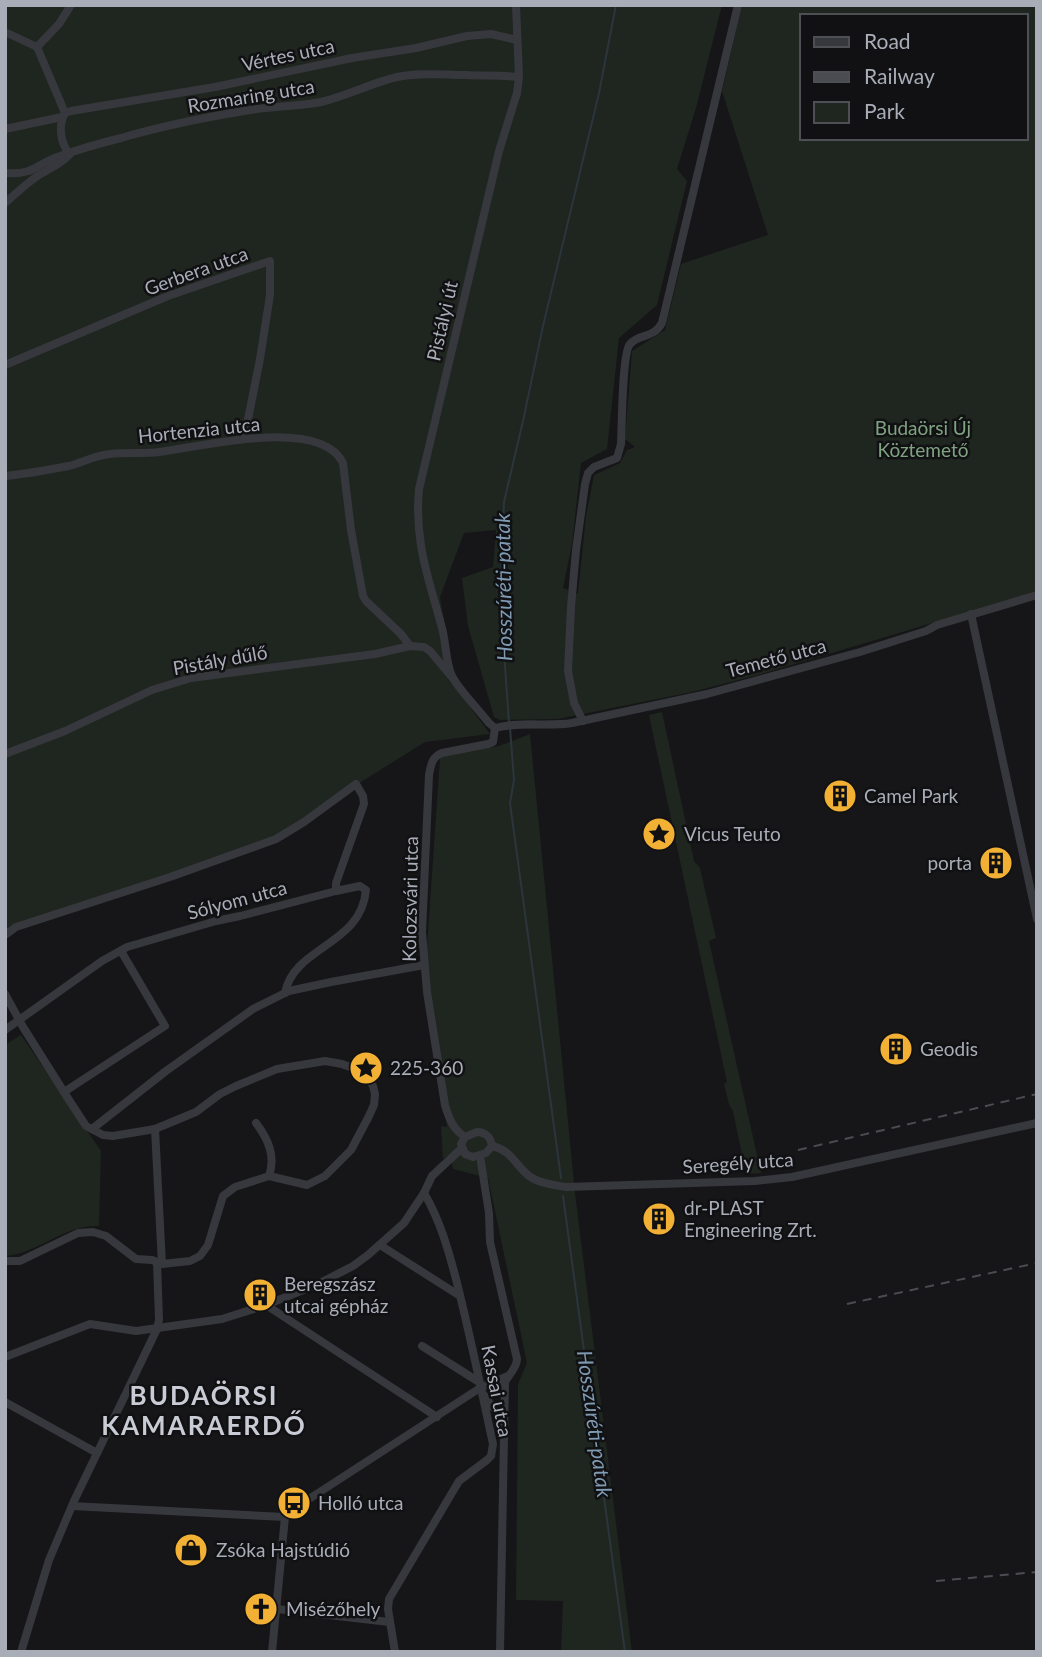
<svg xmlns="http://www.w3.org/2000/svg" width="1042" height="1657" viewBox="0 0 1042 1657" font-family="Lato,sans-serif">
<style>
.green{fill:#1e261f;fill-rule:evenodd}
.lines{fill:none;stroke-linecap:round;stroke-linejoin:round}
.stream{stroke:#2c353c;stroke-width:2}
.minor{stroke:#37383d;stroke-width:8}
.rail{stroke:#4a4c52;stroke-width:2;stroke-dasharray:9 7;stroke-linecap:butt}
.labels{text-anchor:middle;stroke-width:5;stroke-linejoin:round;paint-order:stroke}
.street-label{font-size:19px;fill:#a8adb8;stroke:#111113}
.park-label{font-size:19px;fill:#7fa381;stroke:#111113}
.poi-label{font-size:19px;fill:#a8adb8;stroke:#111113;text-anchor:start}
.water-label{font-size:21px;font-style:italic;fill:#7f9bb3;stroke:#111113}
.district-label{font-size:26px;font-weight:bold;letter-spacing:2px;fill:#c9ccd4;stroke:#111113}
</style>
<rect width="100%" height="100%" fill="#161618"/>
<g class="green">
<path d="M5,5H722L696,108L677,169L687,181L657,305L619,338L607,449L581,463L572,544L563,588L578,594L586,516L594,475L620,463L627,450L635,447L625,439L632,351L665,330L681,264L768,235L722,91L742,5H1037V591L909,630L758,675L692,692L558,719L500,720L494,717L468,626L462,578L493,567L496,530L464,533L440,597L455,687L490,734L425,742L353,787L275,841L5,934ZM802,16H1026V138H802Z"/>
<polygon points="662,712 694,861 700,868 716,938 709,941 761,1173 746,1174 733,1111 729,1104 724,1084 727,1082 649,715"/>
<polygon points="530,734 575,1193 632,1652 561,1652 563,1601 516,1600 518,1384 527,1363 488,1178 453,1169 450,1154 443,1159 441,1126 447,1127 426,961 440,759 445,755 499,746"/>
<path d="M21,1035L101,1151L99,1226C65,1224 39,1253 5,1256V1045Z"/>
</g>
<g class="lines">
<g class="stream">
<polyline points="509,723 504,652 501,578 504,502 523,421 543,326 599,93 616,5"/>
<polyline points="510,728 514,780 510,803 561,1178"/>
<polyline points="563,1196 625,1652"/>
</g>
<g class="minor">
<polyline points="5,32 37,47"/>
<path d="M37,47L65,113C58,125 60,144 70,154"/>
<polyline points="37,47 59,24 71,5"/>
<polyline points="65,113 71,111 215,87 352,58 416,48 467,36 491,34 517,40"/>
<polyline points="5,129 62,117"/>
<path d="M5,173C36,175 35,164 60,156C80,149 101,143 121,138C166,125 211,116 257,109C278,106 300,106 321,102C347,96 371,83 397,77C420,72 443,75 466,75C484,76 502,75 519,77"/>
<path d="M5,203C15,194 25,185 36,177C48,169 60,165 70,154"/>
<polyline points="5,365 168,296 270,261 270,295 260,359 245,434 245,439"/>
<path d="M5,476C26,474 48,470 69,466C83,462 96,455 110,454C126,452 143,454 159,452C200,447 320,416 343,463L351,530L363,596L366,601L401,634L410,646"/>
<polyline points="971,614 1037,919"/>
<path d="M583,721L574,703L568,671L571,607L576,550L585,484L588,473L594,467L617,458L621,444C622,427 622,353 630,344C640,333 653,339 662,323L738,5"/>
<path d="M495,728L489,723C480,711 458,689 452,676C446,665 446,642 442,628C429,579 414,543 419,489L499,151L517,93L519,77L516,5"/>
<path d="M495,728C520,721 547,727 572,723L707,694L860,652L926,631L937,625L1037,595"/>
<polyline points="5,754 65,731 152,690 191,678 375,654 410,646 424,647 430,651 451,676"/>
<polyline points="5,935 16,927 170,877 276,839 304,822 356,784 363,796 364,804 336,883 336,891"/>
<polyline points="5,994 23,1027 69,1100 86,1126 103,1135 113,1136 155,1129 196,1112 220,1094 236,1086 277,1069 325,1061 342,1064 358,1070 368,1078 373,1086 375,1094 374,1105 368,1118 351,1150 325,1176 307,1185 269,1176 235,1187 223,1196 208,1245 200,1256 190,1261 162,1264 152,1260 136,1259 106,1236 93,1232 78,1233 20,1261 5,1261"/>
<path d="M5,1030L102,961L127,947L216,921L240,916L336,891L360,886L366,890C361,946 294,946 285,993"/>
<polyline points="64,1092 165,1026 121,951"/>
<path d="M256,1123C268,1139 276,1156 269,1176"/>
<polyline points="92,1129 166,1071 253,1009 289,991 331,982 424,965"/>
<polyline points="155,1129 162,1264"/>
<path d="M477,1132C486,1132 491,1138 492,1146L486,1153L473,1157L465,1154L461,1144L465,1137Z"/>
<path d="M465,1137C453,1129 449,1119 445,1105L427,992L422,932L429,775C431,764 432,757 442,753L488,744L493,742L495,728"/>
<path d="M492,1146C514,1151 515,1167 532,1178C542,1184 554,1185 566,1187L755,1181L792,1177L1037,1123"/>
<path d="M480,1156L489,1213L490,1242L517,1359C517,1368 509,1374 505,1382L500,1652"/>
<polyline points="380,1245 460,1296"/>
<polyline points="266,1305 437,1417"/>
<polyline points="422,1346 479,1382"/>
<polyline points="5,1357 90,1324 136,1331 222,1319 266,1305 318,1284 353,1266 368,1255 404,1223 424,1193 432,1176 462,1148"/>
<polyline points="484,1395 505,1424"/>
<polyline points="5,1402 97,1453"/>
<polyline points="72,1506 285,1517"/>
<polyline points="277,1609 389,1622"/>
<polyline points="21,1652 49,1560 74,1501 157,1329 159,1320 157,1262"/>
<polyline points="272,1652 285,1517 292,1510 480,1388 508,1376"/>
<path d="M395,1652L388,1609L389,1599L459,1481L487,1460L491,1456L493,1444C481,1389 470,1334 456,1279C448,1249 440,1220 424,1193"/>
</g>
<g class="rail">
<polyline points="798,1150 1037,1094"/>
<polyline points="847,1304 1037,1263"/>
<polyline points="936,1581 1037,1572"/>
</g>
</g>
<defs>
<symbol id="building-disc" viewBox="-11 -11 22 22"><circle r="9.5" fill="#f2b134" stroke="#111113"/><path d="M-4-6H4V6H1V3H-1V6H-4ZM-2.5-4.3h1.7v1.8h-1.7ZM.8-4.3h1.7v1.8H.8ZM-2.5-1h1.7V.8h-1.7ZM.8-1h1.7V.8H.8Z" fill="#111"/></symbol>
<symbol id="sight-disc" viewBox="-11 -11 22 22"><circle r="9.5" fill="#f2b134" stroke="#111113"/><path d="M0-6L1.8-2.2L6-1.7L2.9 1.2L3.7 5.4L0 3.3L-3.7 5.4L-2.9 1.2L-6-1.7L-1.8-2.2Z" fill="#111"/></symbol>
<symbol id="bus-disc" viewBox="-11 -11 22 22"><circle r="9.5" fill="#f2b134" stroke="#111113"/><path d="M-5-6H5V4H4V6H2V4H-2V6H-4V4H-5ZM-3.5-4V0h7V-4ZM-3.5 1.2v1.5H-2V1.2ZM2 1.2v1.5H3.5V1.2Z" fill="#111"/></symbol>
<symbol id="shop-disc" viewBox="-11 -11 22 22"><circle r="9.5" fill="#f2b134" stroke="#111113"/><path d="M-5-2.5h2.3a2.7 3.5 0 0 1 5.4 0H5L5.5 6h-11ZM-1.5-2.5h3a1.5 2.3 0 0 0-3 0Z" fill="#111"/></symbol>
<symbol id="church-disc" viewBox="-11 -11 22 22"><circle r="9.5" fill="#f2b134" stroke="#111113"/><path d="M-1.2-6h2.4v3.5h3.3v2.4h-3.3V6h-2.4V-.1h-3.3v-2.4h3.3Z" fill="#111"/></symbol>
</defs>
<g fill-rule="evenodd">
<use href="#building-disc" x="821" y="777" width="38" height="38"/>
<use href="#sight-disc" x="640" y="815" width="38" height="38"/>
<use href="#building-disc" x="977" y="844" width="38" height="38"/>
<use href="#building-disc" x="877" y="1030" width="38" height="38"/>
<use href="#sight-disc" x="347" y="1049" width="38" height="38"/>
<use href="#building-disc" x="640" y="1200" width="38" height="38"/>
<use href="#building-disc" x="241" y="1276" width="38" height="38"/>
<use href="#bus-disc" x="275" y="1484" width="38" height="38"/>
<use href="#shop-disc" x="172" y="1531" width="38" height="38"/>
<use href="#church-disc" x="242" y="1590" width="38" height="38"/>
</g>
<g class="labels">
<g class="street-label">
<text transform="translate(288 55) rotate(-12)" y="7">Vértes utca</text>
<text transform="translate(251 96) rotate(-9)" y="7">Rozmaring utca</text>
<text transform="translate(196 271) rotate(-20)" y="7">Gerbera utca</text>
<text transform="translate(442 321) rotate(-77)" y="7">Pistályi út</text>
<text transform="translate(199 430) rotate(-6)" y="7">Hortenzia utca</text>
<text transform="translate(776 658) rotate(-15)" y="7">Temető utca</text>
<text transform="translate(220 660) rotate(-10)" y="7">Pistály dűlő</text>
<text transform="translate(410 899) rotate(-89)" y="7">Kolozsvári utca</text>
<text transform="translate(237 900) rotate(-15)" y="7">Sólyom utca</text>
<text transform="translate(738 1163) rotate(-4)" y="7">Seregély utca</text>
<text transform="translate(497 1391) rotate(79)" y="7">Kassai utca</text>
</g>
<g class="park-label">
<text x="923" y="435">Budaörsi Új<tspan x="923" dy="22">Köztemető</tspan></text>
</g>
<g class="poi-label">
<text x="864" y="803">Camel Park</text>
<text x="684" y="841">Vicus Teuto</text>
<text x="972" y="870" text-anchor="end">porta</text>
<text x="920" y="1056">Geodis</text>
<text x="390" y="1075">225-360</text>
<text x="684" y="1215">dr-PLAST<tspan x="684" dy="22">Engineering Zrt.</tspan></text>
<text x="284" y="1291">Beregszász<tspan x="284" dy="22">utcai gépház</tspan></text>
<text x="318" y="1510">Holló utca</text>
<text x="216" y="1557">Zsóka Hajstúdió</text>
<text x="286" y="1616">Misézőhely</text>
</g>
<g class="water-label">
<text transform="translate(504 587) rotate(-91)" y="7">Hosszúréti-patak</text>
<text transform="translate(594 1424) rotate(82)" y="7">Hosszúréti-patak</text>
</g>
<g class="district-label">
<text x="204" y="1405">BUDAÖRSI<tspan x="204" dy="30">KAMARAERDŐ</tspan></text>
</g>
</g>
<rect width="1042" height="1657" fill="none" stroke="#a8adb8" stroke-width="14"/>
<rect x="800" y="14" width="228" height="126" fill="#111113" stroke="#4d4f55" stroke-width="2"/>
<rect x="814" y="37" width="35" height="10" fill="#37383d" stroke="#4d4f55" stroke-width="2"/>
<text x="864" y="49" font-size="21" fill="#a8adb8">Road</text>
<rect x="814" y="72" width="35" height="10" fill="#4a4c52" stroke="#4d4f55" stroke-width="2"/>
<text x="864" y="84" font-size="21" fill="#a8adb8">Railway</text>
<rect x="814" y="102" width="35" height="21" fill="#1e261f" stroke="#4d4f55" stroke-width="2"/>
<text x="864" y="119" font-size="21" fill="#a8adb8">Park</text>
</svg>
